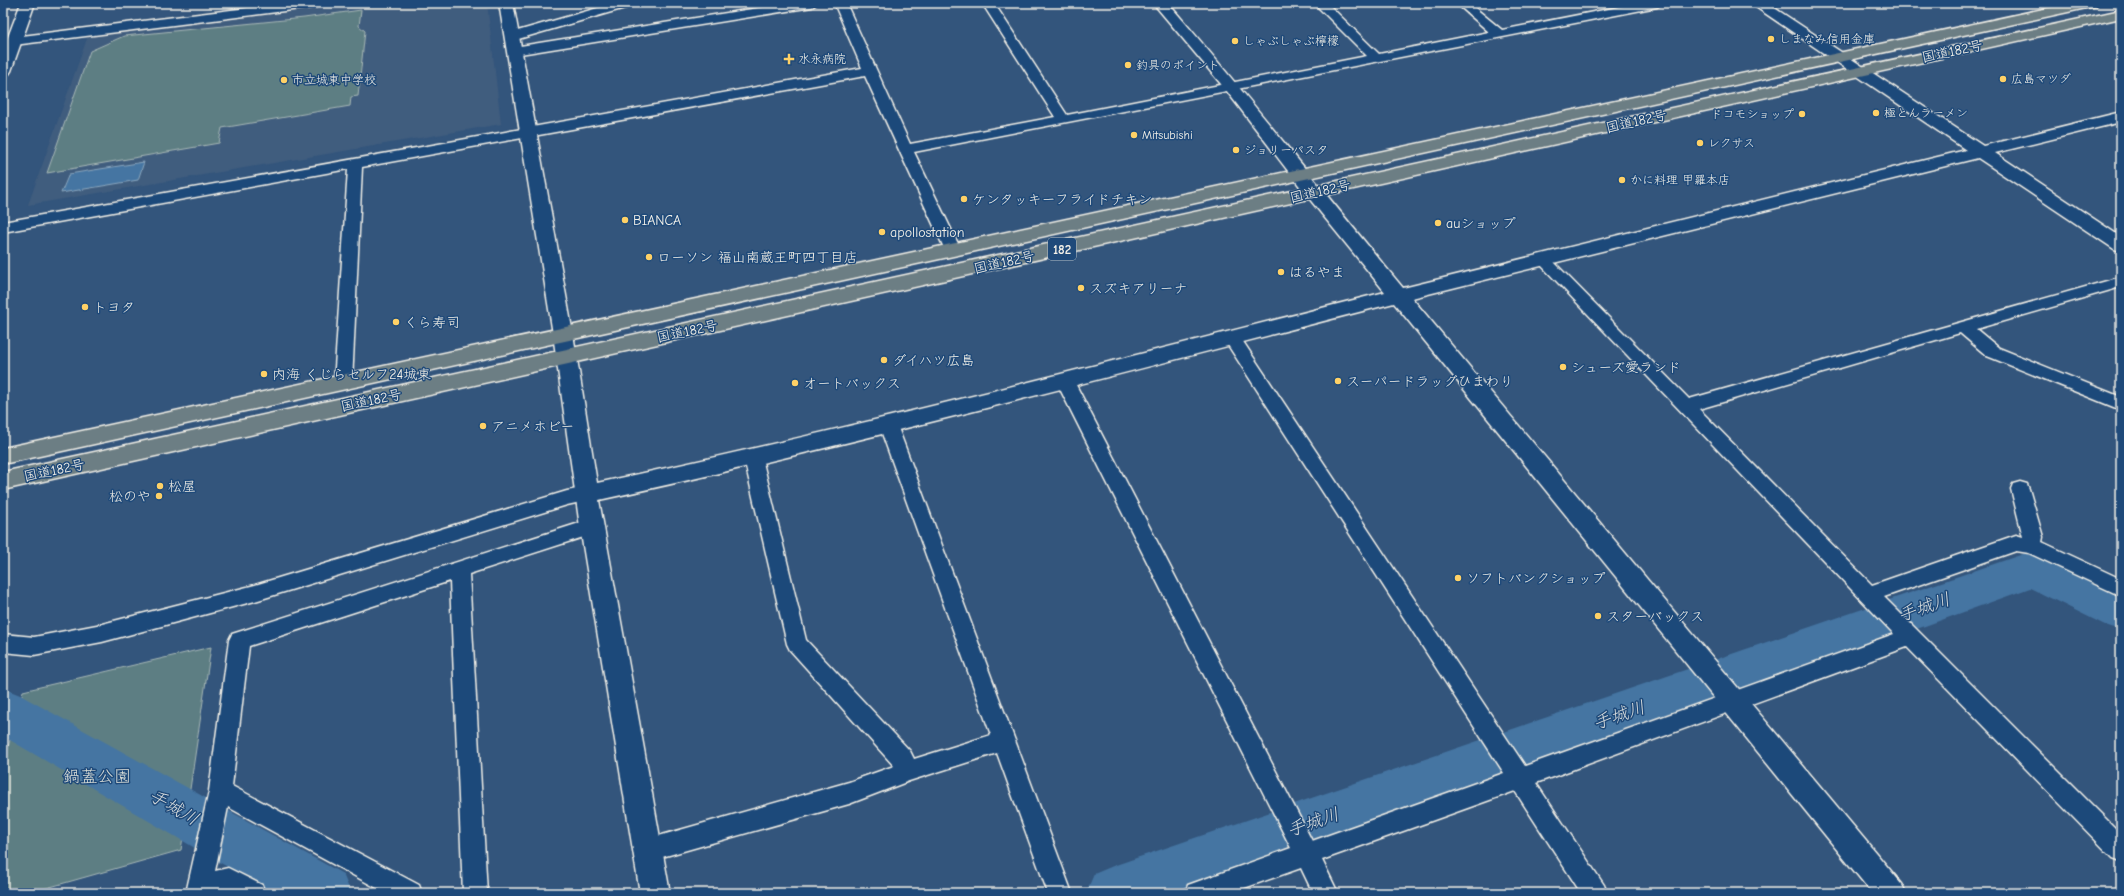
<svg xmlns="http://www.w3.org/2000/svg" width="2124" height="896" viewBox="0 0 2124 896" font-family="'Comic Neue','Klee One',sans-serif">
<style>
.built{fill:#415d7e}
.green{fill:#5d7e83;stroke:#a8b8b6}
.water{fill:#4575a2;stroke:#8ba7be}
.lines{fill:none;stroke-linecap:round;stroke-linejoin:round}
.river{fill:#4575a2;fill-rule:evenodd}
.minor-casing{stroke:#f4f1e8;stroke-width:3}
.tertiary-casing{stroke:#f4f1e8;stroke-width:3}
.trunk-casing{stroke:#f4f1e8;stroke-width:3}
.minor{fill:#1f4a7a;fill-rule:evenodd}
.tertiary{fill:#1f4a7a;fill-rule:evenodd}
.trunk{fill:#6c7e84;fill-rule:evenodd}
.poi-dot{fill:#ffd166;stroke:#1f4a7a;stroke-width:1.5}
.labels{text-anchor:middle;stroke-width:3;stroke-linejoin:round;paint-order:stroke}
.far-poi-label{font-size:12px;fill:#f4f1e8;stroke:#1f4a7a;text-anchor:start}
.shield{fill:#1f4a7a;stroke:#b4bfc7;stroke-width:1}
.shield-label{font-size:13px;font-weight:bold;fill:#f4f1e8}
.street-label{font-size:14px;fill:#f4f1e8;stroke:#1f4a7a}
.poi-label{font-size:14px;fill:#f4f1e8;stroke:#1f4a7a;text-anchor:start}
.near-park-label{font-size:17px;fill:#dde0d9;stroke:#1f4a7a}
.near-water-label{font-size:18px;font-style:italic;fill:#dadede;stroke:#1f4a7a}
</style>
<rect width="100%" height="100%" fill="#33557c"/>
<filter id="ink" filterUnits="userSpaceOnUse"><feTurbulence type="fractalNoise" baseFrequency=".025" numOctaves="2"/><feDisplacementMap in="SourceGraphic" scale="8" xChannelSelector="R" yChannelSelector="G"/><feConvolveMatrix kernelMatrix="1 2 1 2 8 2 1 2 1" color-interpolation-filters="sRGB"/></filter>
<g filter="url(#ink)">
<polygon class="built" points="348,3 487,3 501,124 28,205 88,36"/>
<g class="green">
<polygon points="361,10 359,26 365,31 358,96 351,97 350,106 222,128 219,143 47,173 90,51 124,36 304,18"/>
<polygon points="211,647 181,850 29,893 3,893 3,766 23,691"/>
</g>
<polygon class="water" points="144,162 138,180 61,193 69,174"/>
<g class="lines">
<g class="river">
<polygon points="2032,551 2048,556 2121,590 2121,630 2105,625 2030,588 1188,893 1086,893 1094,874 1113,866"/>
<polygon points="3,688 20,695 343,874 351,893 272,893 3,736"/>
</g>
<defs>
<g id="minor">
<polygon points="287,3 322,3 316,7 14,45 8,41 14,37"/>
<polygon points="615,3 634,3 632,6 515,40 507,40 505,37 507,34"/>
<polygon points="790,3 818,3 812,7 514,55 508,51 514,47"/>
<polygon points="834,3 846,3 910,144 1055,117 982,3 994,3 1067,115 1367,56 1314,3 1327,3 1379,54 1489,32 1456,3 1469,3 1502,30 1639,3 1663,3 1657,7 914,152 961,250 958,253 948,253 945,250 865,76 362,167 352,383 349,387 343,389 337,387 334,383 348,169 3,232 3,222 862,68"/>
<polygon points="1545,256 1550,258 1689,399 2121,277 2121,287 1976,329 1999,348 2121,397 2121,410 1987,356 1960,333 1699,409 1872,585 2016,535 2023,537 2011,489 2013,484 2020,482 2027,484 2029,489 2043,537 2042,542 2121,579 2121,596 2029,553 2016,551 1884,597 2121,834 2121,861 2113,858 1907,647 1536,783 1604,885 1607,893 1581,893 1515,791 1322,860 1338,893 1313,893 1301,868 1230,893 1185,893 1188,885 1291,848 1056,381 1059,377 1065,375 1071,377 1074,381 1312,841 1504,773 1226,342 1224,338 1226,334 1232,332 1238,334 1525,766 1894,634 1540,264 1537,261 1540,258"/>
<polygon points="888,419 894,420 897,425 1072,893 1048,893 997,753 909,781 849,804 648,861 640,858 636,850 640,842 648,839 849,782 894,766 790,650 787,644 744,458 747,453 753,451 759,453 762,458 806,640 910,751 914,759 991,735 879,425 882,420"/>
<polygon points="587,487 594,489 596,494 594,499 567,505 255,601 102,642 34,655 3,652 3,634 34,637 102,624 255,585 567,491"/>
<polygon points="592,519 599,522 602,527 599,532 469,574 487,893 463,893 450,581 249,646 232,786 419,885 422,893 386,893 228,807 215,871 228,868 262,885 265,893 186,893 209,791 229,640 232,634"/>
</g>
<g id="tertiary">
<polygon points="21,3 35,3 11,71 9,74 3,76 3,50"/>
<path d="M499,3H513L573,334L597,483C861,427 1123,358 1385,292L1308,197L1226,90L1153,3H1168C1248,96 1324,193 1403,288L1966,150L1750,3H1767L1983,146L2121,112V122L1995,153L2121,237V251L2114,249L1978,158L1412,298L1901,883L1906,893H1872L1394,303C1129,371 866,442 599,500L670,893H640L580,527L553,334Z"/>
</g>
<g id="trunk">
<polygon points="2071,3 2098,3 2096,6 2091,7 3,464 3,448"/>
<polygon points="2121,10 2121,18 3,490 3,472"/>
</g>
</defs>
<use href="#minor" class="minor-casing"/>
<use href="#tertiary" class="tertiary-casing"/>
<use href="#trunk" class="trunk-casing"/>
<use href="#minor" class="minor"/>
<use href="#tertiary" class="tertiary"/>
<use href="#trunk" class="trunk"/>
</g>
</g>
<g class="poi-dot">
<circle cx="1771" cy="39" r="4"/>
<circle cx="1235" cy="41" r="4"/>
<path d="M787 53h4v4h4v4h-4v4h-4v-4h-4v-4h4z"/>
<circle cx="1128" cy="65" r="4"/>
<circle cx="2003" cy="79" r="4"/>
<circle cx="284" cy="80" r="4"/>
<circle cx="1876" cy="113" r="4"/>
<circle cx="1802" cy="114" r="4"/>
<circle cx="1134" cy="135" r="4"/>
<circle cx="1700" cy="143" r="4"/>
<circle cx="1236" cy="150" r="4"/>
<circle cx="1622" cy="180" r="4"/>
<circle cx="964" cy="199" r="4"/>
<circle cx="625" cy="220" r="4"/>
<circle cx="1438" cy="223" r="4"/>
<circle cx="882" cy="232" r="4"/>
<circle cx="649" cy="257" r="4"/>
<circle cx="1281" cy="272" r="4"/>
<circle cx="1081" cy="288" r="4"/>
<circle cx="85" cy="307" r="4"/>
<circle cx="396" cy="322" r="4"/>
<circle cx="884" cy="360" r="4"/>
<circle cx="1563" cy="367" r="4"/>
<circle cx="264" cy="374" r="4"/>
<circle cx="1338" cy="381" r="4"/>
<circle cx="795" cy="383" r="4"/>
<circle cx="483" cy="426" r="4"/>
<circle cx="160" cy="486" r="4"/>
<circle cx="159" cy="496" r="4"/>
<circle cx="1458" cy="578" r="4"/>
<circle cx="1598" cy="616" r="4"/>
</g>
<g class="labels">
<g class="far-poi-label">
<text x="1779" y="43">しまなみ信用金庫</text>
<text x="1243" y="45">しゃぶしゃぶ檸檬</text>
<text x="798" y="63">水永病院</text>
<text x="1136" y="69">釣具のポイント</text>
<text x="2011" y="83">広島マツダ</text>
<text x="292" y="84">市立城東中学校</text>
<text x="1884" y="117">極とんラーメン</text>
<text x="1794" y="118" text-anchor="end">ドコモショップ</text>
<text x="1142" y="139">Mitsubishi</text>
<text x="1708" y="147">レクサス</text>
<text x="1244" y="154">ジョリーパスタ</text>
<text x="1630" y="184">かに料理 甲羅本店</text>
</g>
<rect class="shield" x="1048" y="238" width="28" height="22" rx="3"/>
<g class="shield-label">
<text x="1062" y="254">182</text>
</g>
<g class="street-label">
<text transform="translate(1952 51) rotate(-12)" y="5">国道182号</text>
<text transform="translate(1636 121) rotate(-13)" y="5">国道182号</text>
<text transform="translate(1320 191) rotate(-13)" y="5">国道182号</text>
<text transform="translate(1004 262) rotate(-13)" y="5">国道182号</text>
<text transform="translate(687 331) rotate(-12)" y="5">国道182号</text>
<text transform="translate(371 400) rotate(-12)" y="5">国道182号</text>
<text transform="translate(54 470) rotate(-12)" y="5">国道182号</text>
</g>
<g class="poi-label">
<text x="972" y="204">ケンタッキーフライドチキン</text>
<text x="633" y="225">BIANCA</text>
<text x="1446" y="228">auショップ</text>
<text x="890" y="237">apollostation</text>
<text x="657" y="262">ローソン 福山南蔵王町四丁目店</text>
<text x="1289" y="277">はるやま</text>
<text x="1089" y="293">スズキアリーナ</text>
<text x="93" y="312">トヨタ</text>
<text x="404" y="327">くら寿司</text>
<text x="892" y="365">ダイハツ広島</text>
<text x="1571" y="372">シューズ愛ランド</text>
<text x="272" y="379">内海 くじらセルフ24城東</text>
<text x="1346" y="386">スーパードラッグひまわり</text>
<text x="803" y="388">オートバックス</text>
<text x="491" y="431">アニメホビー</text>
<text x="168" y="491">松屋</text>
<text x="151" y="501" text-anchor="end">松のや</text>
<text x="1466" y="583">ソフトバンクショップ</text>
<text x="1606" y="621">スターバックス</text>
</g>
<g class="near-park-label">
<text x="97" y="782">鍋蓋公園</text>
</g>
<g class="near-water-label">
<text transform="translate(1924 607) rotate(-19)" y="6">手城川</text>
<text transform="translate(1619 715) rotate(-19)" y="6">手城川</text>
<text transform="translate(174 807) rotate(30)" y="6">手城川</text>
<text transform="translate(1313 822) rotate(-19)" y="6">手城川</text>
</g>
</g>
<rect width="2124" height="896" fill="none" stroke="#1f4a7a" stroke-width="16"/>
<rect x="8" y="8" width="2108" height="880" fill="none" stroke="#f4f1e8" stroke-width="1.5" filter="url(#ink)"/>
</svg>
